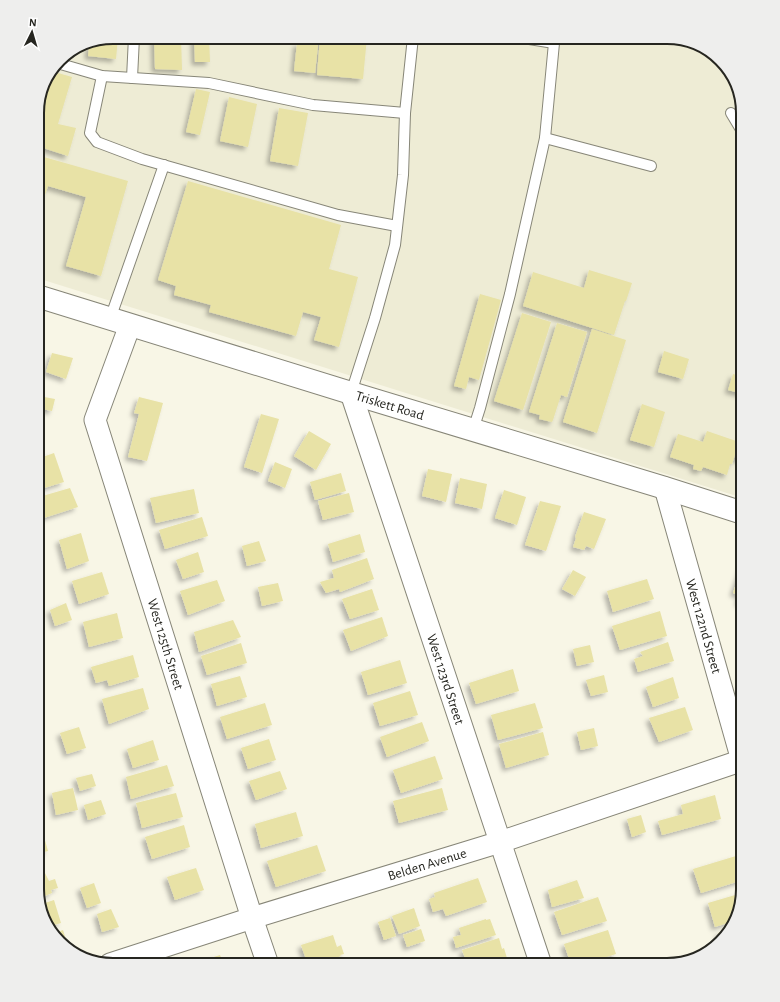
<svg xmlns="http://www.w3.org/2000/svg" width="780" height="1002" viewBox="0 0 780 1002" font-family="'Alegreya Sans',sans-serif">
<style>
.built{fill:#eeecd5}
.building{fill:#e8e2a6;filter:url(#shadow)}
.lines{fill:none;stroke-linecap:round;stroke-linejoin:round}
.lane-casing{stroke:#878678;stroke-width:12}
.street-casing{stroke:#878678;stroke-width:23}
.secondary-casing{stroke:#878678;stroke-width:24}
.lane{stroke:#fff;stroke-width:10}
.street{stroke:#fff;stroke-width:21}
.secondary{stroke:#fff;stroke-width:22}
.labels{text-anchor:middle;stroke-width:3.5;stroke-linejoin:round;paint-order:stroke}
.street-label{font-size:14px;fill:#262620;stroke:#fff}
.rim{fill:none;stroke:#262620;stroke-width:2}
</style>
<defs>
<filter id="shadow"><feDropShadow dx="-3.5" dy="3.5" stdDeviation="2" flood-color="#0004"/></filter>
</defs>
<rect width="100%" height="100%" fill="#f8f6e6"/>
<polygon class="built" points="113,37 672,37 705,47 730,71 743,113 743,498 37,278 37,108 45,80 63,56"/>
<g class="building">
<polygon points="113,37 118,37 116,59 88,56 89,46"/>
<polygon points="154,37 181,37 182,70 155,69"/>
<polygon points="194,37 209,37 210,62 195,62"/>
<polygon points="320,37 367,37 363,79 317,75"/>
<polygon points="297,43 318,45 315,73 294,71"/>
<polygon points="51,71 72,77 58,124 76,128 68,156 37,146 37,108 45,80"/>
<polygon points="196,89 210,92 200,135 186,132"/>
<polygon points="229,97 257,104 248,147 220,141"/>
<polygon points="279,108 308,113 298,166 270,161"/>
<polygon points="37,155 128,181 101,276 66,266 86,197 48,186 37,219"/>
<polygon points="188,181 341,225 329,269 358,277 339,347 314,340 321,317 303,312 296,336 209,312 211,305 174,295 176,286 158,280"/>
<polygon points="589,270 632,283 626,301 625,301 614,335 523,306 533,272 584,288"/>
<polygon points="480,294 501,300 479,380 469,377 466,389 454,386"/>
<polygon points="522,313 551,322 523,410 494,401"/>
<polygon points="557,323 587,332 567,397 561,395 553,420 552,422 539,419 540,415 529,412"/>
<polygon points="592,329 626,340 597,433 563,422"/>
<polygon points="37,346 41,348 37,358"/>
<polygon points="664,351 689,359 683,379 658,372"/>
<polygon points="52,353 73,358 66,379 46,372"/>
<polygon points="733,374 743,377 743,394 728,390"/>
<polygon points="39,396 55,399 52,411 37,408"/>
<polygon points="139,397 163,403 147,461 128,457 139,414 134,413"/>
<polygon points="642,404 665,412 654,447 630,440"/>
<polygon points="261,414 279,419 262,473 244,467"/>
<polygon points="309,431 331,444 316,470 294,456"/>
<polygon points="707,431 739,442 732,464 730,464 727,475 703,467 701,471 693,469 694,465 670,457 678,434 703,442"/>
<polygon points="743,434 743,461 735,458"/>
<polygon points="54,453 64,482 41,489 37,478 37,459"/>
<polygon points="275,462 292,469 285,488 268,481"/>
<polygon points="428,469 452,474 446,502 422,496"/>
<polygon points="341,473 346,491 315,500 310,482"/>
<polygon points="460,478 487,484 482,509 455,503"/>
<polygon points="70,488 78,507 44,518 39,497"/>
<polygon points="194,489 199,513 156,523 150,498"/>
<polygon points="504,490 526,497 517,525 495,518"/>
<polygon points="349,493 354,512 323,520 318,501"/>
<polygon points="540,501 561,506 546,551 525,545"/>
<polygon points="584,512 606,519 594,549 586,546 584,550 573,547 576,538 575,537"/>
<polygon points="202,517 208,536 165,549 159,530"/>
<polygon points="81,533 89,561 67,569 59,540"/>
<polygon points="360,534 365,552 333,562 328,544"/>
<polygon points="259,541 266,561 247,566 242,546"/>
<polygon points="198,552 204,572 183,579 176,560"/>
<polygon points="367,558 374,579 340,592 339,589 326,593 320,582 334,578 332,570"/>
<polygon points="743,563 743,604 738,603 740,595 733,593"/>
<polygon points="573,570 586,577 575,596 562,589"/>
<polygon points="102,572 109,594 79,604 72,581"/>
<polygon points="647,579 654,599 613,612 607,591"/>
<polygon points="217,580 225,601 188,615 180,591"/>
<polygon points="278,583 283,601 262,606 258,587"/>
<polygon points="372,589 379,610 350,619 342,599"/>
<polygon points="66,603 72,620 55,626 50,610"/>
<polygon points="660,611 667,636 620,650 612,626"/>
<polygon points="117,613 123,638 89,647 83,622"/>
<polygon points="382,617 388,636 351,651 343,630"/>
<polygon points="233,620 241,637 199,652 194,632"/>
<polygon points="668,642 674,661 638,672 634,659 643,656 640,652"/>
<polygon points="241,643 247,663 207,675 201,656"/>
<polygon points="590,645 594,662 577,666 573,649"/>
<polygon points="133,655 139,677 109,686 107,680 96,683 91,667"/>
<polygon points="400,660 407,683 368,695 361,672"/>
<polygon points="513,669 519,691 476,704 469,683"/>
<polygon points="604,675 608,692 591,696 586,680"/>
<polygon points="240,676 247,697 217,706 211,684"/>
<polygon points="673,677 679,698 653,707 646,687"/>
<polygon points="143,688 149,709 109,724 102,699"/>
<polygon points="410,691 418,715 380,726 373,703"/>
<polygon points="265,703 272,725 227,739 220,717"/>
<polygon points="535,703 543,728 498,740 491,715"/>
<polygon points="685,707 693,730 659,742 649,718"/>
<polygon points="422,722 429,741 387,757 380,737"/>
<polygon points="79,727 86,748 67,754 60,733"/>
<polygon points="594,728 598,746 581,750 577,732"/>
<polygon points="543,732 549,755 506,768 499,744"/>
<polygon points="269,739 276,760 248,769 241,748"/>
<polygon points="153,740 159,760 133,768 127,749"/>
<polygon points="435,756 443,779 401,793 393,770"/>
<polygon points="167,765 174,786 131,799 126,777"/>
<polygon points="280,771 287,789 256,800 249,781"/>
<polygon points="92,774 96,786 80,791 76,778"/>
<polygon points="73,788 78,810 56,815 52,793"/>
<polygon points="442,788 448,810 399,823 393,801"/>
<polygon points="176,793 183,817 142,828 136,803"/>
<polygon points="715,795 721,819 662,835 658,821 683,814 681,805"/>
<polygon points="101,800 106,814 88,820 84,805"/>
<polygon points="296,812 303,836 261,848 255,824"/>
<polygon points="641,815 646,832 632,837 627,819"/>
<polygon points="184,825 190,847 152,859 145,837"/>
<polygon points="41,826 48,851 37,854 37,828"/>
<polygon points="317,845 326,871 276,887 267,861"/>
<polygon points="736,856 743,877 743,880 701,893 693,869"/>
<polygon points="196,868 204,890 175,900 167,877"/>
<polygon points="44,871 49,881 55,879 58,888 51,890 52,893 40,898 37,889 37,874"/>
<polygon points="478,878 487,902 446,916 443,909 433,912 429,899 435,897 434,893"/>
<polygon points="577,880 584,898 552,907 548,890"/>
<polygon points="94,883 101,903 87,908 80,888"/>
<polygon points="742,893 734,921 715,927 708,903"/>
<polygon points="598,897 607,921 562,935 554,912"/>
<polygon points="54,900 61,923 48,927 42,904"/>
<polygon points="414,908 420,926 399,934 392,916"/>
<polygon points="111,909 119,927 102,932 97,914"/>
<polygon points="390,918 396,936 384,940 378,922"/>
<polygon points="486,919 486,920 490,919 496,935 456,948 453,937 461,935 459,928"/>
<polygon points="732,928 720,940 718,933"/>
<polygon points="421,929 425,941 407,947 403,935"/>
<polygon points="63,930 69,949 52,934"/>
<polygon points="608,930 616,954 580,965 571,965 564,944"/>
<polygon points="333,935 337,947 341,945 344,954 340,955 341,956 315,965 308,965 301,945"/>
<polygon points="499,938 502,949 504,948 509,965 465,965 463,959 465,958 462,950"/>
<polygon points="220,955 224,965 189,965"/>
<polygon points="403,961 405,965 392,965"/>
</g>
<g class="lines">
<defs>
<g id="lane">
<polyline points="57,63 102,76 209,83 313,105 405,113"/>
<polyline points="102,76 90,133 97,142 142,159 338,215 397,226"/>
<polyline points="132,78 134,37"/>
<polyline points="731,113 743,133"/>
<polyline points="545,138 651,166"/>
<polyline points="110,319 164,165"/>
<polyline points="351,393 375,318 395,245 403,175 405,113 413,37"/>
<polyline points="473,430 480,408 510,294 545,138 554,43 517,37"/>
</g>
<g id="street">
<polyline points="130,325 95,420 252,918 268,965"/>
<polyline points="351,393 541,965"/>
<polyline points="665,488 743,764"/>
<polyline points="110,964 252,918 500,842 743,760"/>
</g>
<polyline id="secondary" points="37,296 351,393 665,488 743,513"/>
</defs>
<use href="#lane" class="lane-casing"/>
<use href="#street" class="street-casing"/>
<use href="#secondary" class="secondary-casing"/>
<use href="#lane" class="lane"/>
<use href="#street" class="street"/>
<use href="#secondary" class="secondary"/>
</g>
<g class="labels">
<g class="street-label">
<text transform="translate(390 405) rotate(17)" y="5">Triskett Road</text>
<text transform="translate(704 626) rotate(74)" y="5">West 122nd Street</text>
<text transform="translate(166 644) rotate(73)" y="5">West 125th Street</text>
<text transform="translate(446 679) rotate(72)" y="5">West 123rd Street</text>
<text transform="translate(427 864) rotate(-17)" y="5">Belden Avenue</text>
</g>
</g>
<path d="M0 0H780V1002H0ZM113 44H667A69 69 0 0 1 736 113V889A69 69 0 0 1 667 958H113A69 69 0 0 1 44 889V113A69 69 0 0 1 113 44Z" fill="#eeeeed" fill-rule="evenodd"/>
<path class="rim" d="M113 44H667A69 69 0 0 1 736 113V889A69 69 0 0 1 667 958H113A69 69 0 0 1 44 889V113A69 69 0 0 1 113 44Z"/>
<g transform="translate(32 32) rotate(5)" stroke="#ffffff" stroke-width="3" paint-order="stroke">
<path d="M0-3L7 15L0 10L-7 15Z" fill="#262620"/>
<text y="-6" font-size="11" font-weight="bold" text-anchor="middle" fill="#262620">N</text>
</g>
</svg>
